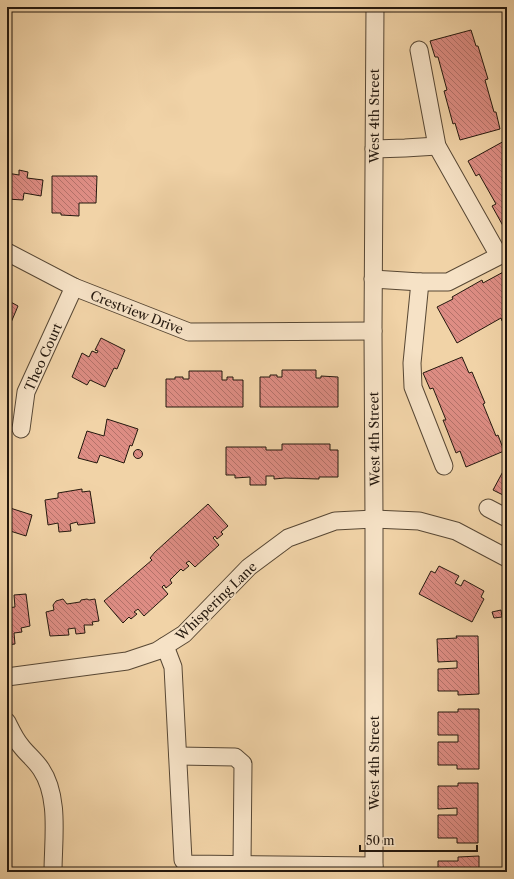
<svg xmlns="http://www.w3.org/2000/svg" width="514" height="879" viewBox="0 0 514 879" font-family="'Libre Caslon Text',serif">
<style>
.building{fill:url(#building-back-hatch);stroke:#24180e}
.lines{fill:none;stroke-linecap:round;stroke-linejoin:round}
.minor-casing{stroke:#574734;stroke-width:19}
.minor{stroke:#f6e2c6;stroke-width:17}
.labels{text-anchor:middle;stroke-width:3;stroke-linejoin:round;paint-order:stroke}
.street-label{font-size:13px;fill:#24180e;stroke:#f6e2c6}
</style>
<defs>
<pattern id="building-back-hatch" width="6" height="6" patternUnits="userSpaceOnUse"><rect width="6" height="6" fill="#de8d84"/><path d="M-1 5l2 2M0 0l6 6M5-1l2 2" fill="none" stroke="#b4726a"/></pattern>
</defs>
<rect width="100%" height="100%" fill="#f1d3a7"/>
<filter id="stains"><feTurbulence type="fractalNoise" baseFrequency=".005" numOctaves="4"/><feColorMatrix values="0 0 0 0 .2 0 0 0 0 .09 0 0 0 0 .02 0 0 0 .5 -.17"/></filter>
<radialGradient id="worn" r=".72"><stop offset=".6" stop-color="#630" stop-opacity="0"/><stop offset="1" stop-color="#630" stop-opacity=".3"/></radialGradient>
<g class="building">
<polygon points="471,30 476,46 478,46 488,79 485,80 494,112 496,112 500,129 460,140 455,123 453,124 444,91 447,90 438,57 435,57 430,41"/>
<polygon points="506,140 507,142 507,233 492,206 496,204 479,174 476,176 468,161"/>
<polygon points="19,170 28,172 27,178 43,180 41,196 24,193 23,200 7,199 7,173 19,175"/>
<polygon points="52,176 97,176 96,203 79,203 79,216 61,215 61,213 52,213"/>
<polygon points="507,270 507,318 502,321 501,318 457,343 437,307 453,299 452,297 482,280 483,283"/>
<polygon points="7,300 18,306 7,332"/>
<polygon points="101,338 125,350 117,369 114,368 105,387 90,380 87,385 72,377 82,353 89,357 92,351 97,353 98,351 95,350"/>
<polygon points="462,357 469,373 472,372 485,403 483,404 496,436 498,435 504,451 466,467 460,451 456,453 443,420 446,420 433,388 430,389 423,373"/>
<polygon points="282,370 316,370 316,378 321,378 321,376 338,377 338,407 260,407 260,377 270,377 270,375 277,375 277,377 282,377"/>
<polygon points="189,371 222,371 222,380 227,380 227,377 233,377 233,380 243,380 243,407 166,407 166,379 175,379 175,377 183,377 183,379 189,379"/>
<polygon points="107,419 138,429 132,446 130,445 124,463 100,455 97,463 78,458 87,431 104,436"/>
<polygon points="282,444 330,444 330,450 338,450 338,477 319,477 319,479 285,478 274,479 274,476 266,476 266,485 250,485 250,477 235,478 235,475 226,475 226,447 266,447 266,450 282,450"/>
<circle cx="138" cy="454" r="4.5"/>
<polygon points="507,464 507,497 493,490"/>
<polygon points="82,489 82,492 90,491 95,523 78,525 77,522 70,524 71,531 59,532 58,523 48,525 45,500 58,498 58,493"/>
<polygon points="208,504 228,526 221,532 223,534 217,539 215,536 213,538 219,545 195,567 189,561 186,563 189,566 183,571 181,569 170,580 172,583 166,588 164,585 162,587 168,594 144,616 138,609 134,612 137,614 131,619 129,617 123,623 104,601 152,560 150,558 155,552"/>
<polygon points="7,507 32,515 26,536 7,530"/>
<polygon points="439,566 459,576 455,583 461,586 464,580 484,591 481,597 484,599 472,622 419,594 431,571 435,573"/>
<polygon points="26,594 30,626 21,628 22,632 14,633 15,644 7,645 7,608 15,607 14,595"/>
<polygon points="63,599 67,604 80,602 81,600 87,599 89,600 95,599 99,621 92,622 93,625 84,625 85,633 76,634 75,628 68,629 69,635 50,636 46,612 54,610 53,605 56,601"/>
<polygon points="501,610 502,617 494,618 492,612"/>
<polygon points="456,636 478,636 479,694 458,695 458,691 438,691 438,669 457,668 457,661 438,662 437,639 457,638"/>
<polygon points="458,709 479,709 479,769 457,769 457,765 438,765 438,742 458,742 458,735 438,735 438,712 458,712"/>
<polygon points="458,783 478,783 478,843 457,843 457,838 438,838 438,815 457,815 457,808 438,809 438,786 458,786"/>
<polygon points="479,856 479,872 438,872 438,861 458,861 458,857"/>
</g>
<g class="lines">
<defs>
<g id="minor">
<polyline points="374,149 405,148 437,146"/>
<polyline points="7,252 74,287 189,332 373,331"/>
<polyline points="373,279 420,282 448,282 499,256 437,146 419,50"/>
<polyline points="420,282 412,363 413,387 444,466"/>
<polyline points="21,429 26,392 74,287"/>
<polyline points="488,508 507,518"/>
<polyline points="165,646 173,667 183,860 186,864 374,866"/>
<polyline points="7,677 127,661 157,651 184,634 249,567 288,538 335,521 374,519 419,521 456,531 507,558"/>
<path d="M7,722C11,730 15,739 21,746C27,754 35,760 41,769C60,797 53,840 53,872"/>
<polyline points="178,756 235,757 243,764 242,864"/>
<polyline points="374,872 374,519 373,331 375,7"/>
</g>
</defs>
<use href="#minor" class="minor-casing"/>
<use href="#minor" class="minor"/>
</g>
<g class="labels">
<g class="street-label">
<text transform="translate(374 116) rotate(-90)" y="5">West 4th Street</text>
<text transform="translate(137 312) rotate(21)" y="5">Crestview Drive</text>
<text transform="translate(43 357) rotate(-66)" y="5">Theo Court</text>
<text transform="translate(374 439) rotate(-91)" y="5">West 4th Street</text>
<text transform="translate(216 601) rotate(-44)" y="5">Whispering Lane</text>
<text transform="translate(374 763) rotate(-90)" y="5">West 4th Street</text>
</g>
</g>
<rect width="514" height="879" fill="none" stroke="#f1d3a7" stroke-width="24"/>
<rect x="8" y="8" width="498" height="863" fill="none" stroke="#24180e" stroke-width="2"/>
<rect x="12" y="12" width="490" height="855" fill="none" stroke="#24180e"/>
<path d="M360 845v6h117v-6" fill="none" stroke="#24180e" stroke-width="2"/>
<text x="366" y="845" font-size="12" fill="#24180e" stroke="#f6e2c6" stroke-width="3" paint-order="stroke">50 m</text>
<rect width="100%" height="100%" filter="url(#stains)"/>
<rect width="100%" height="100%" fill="url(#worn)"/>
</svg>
